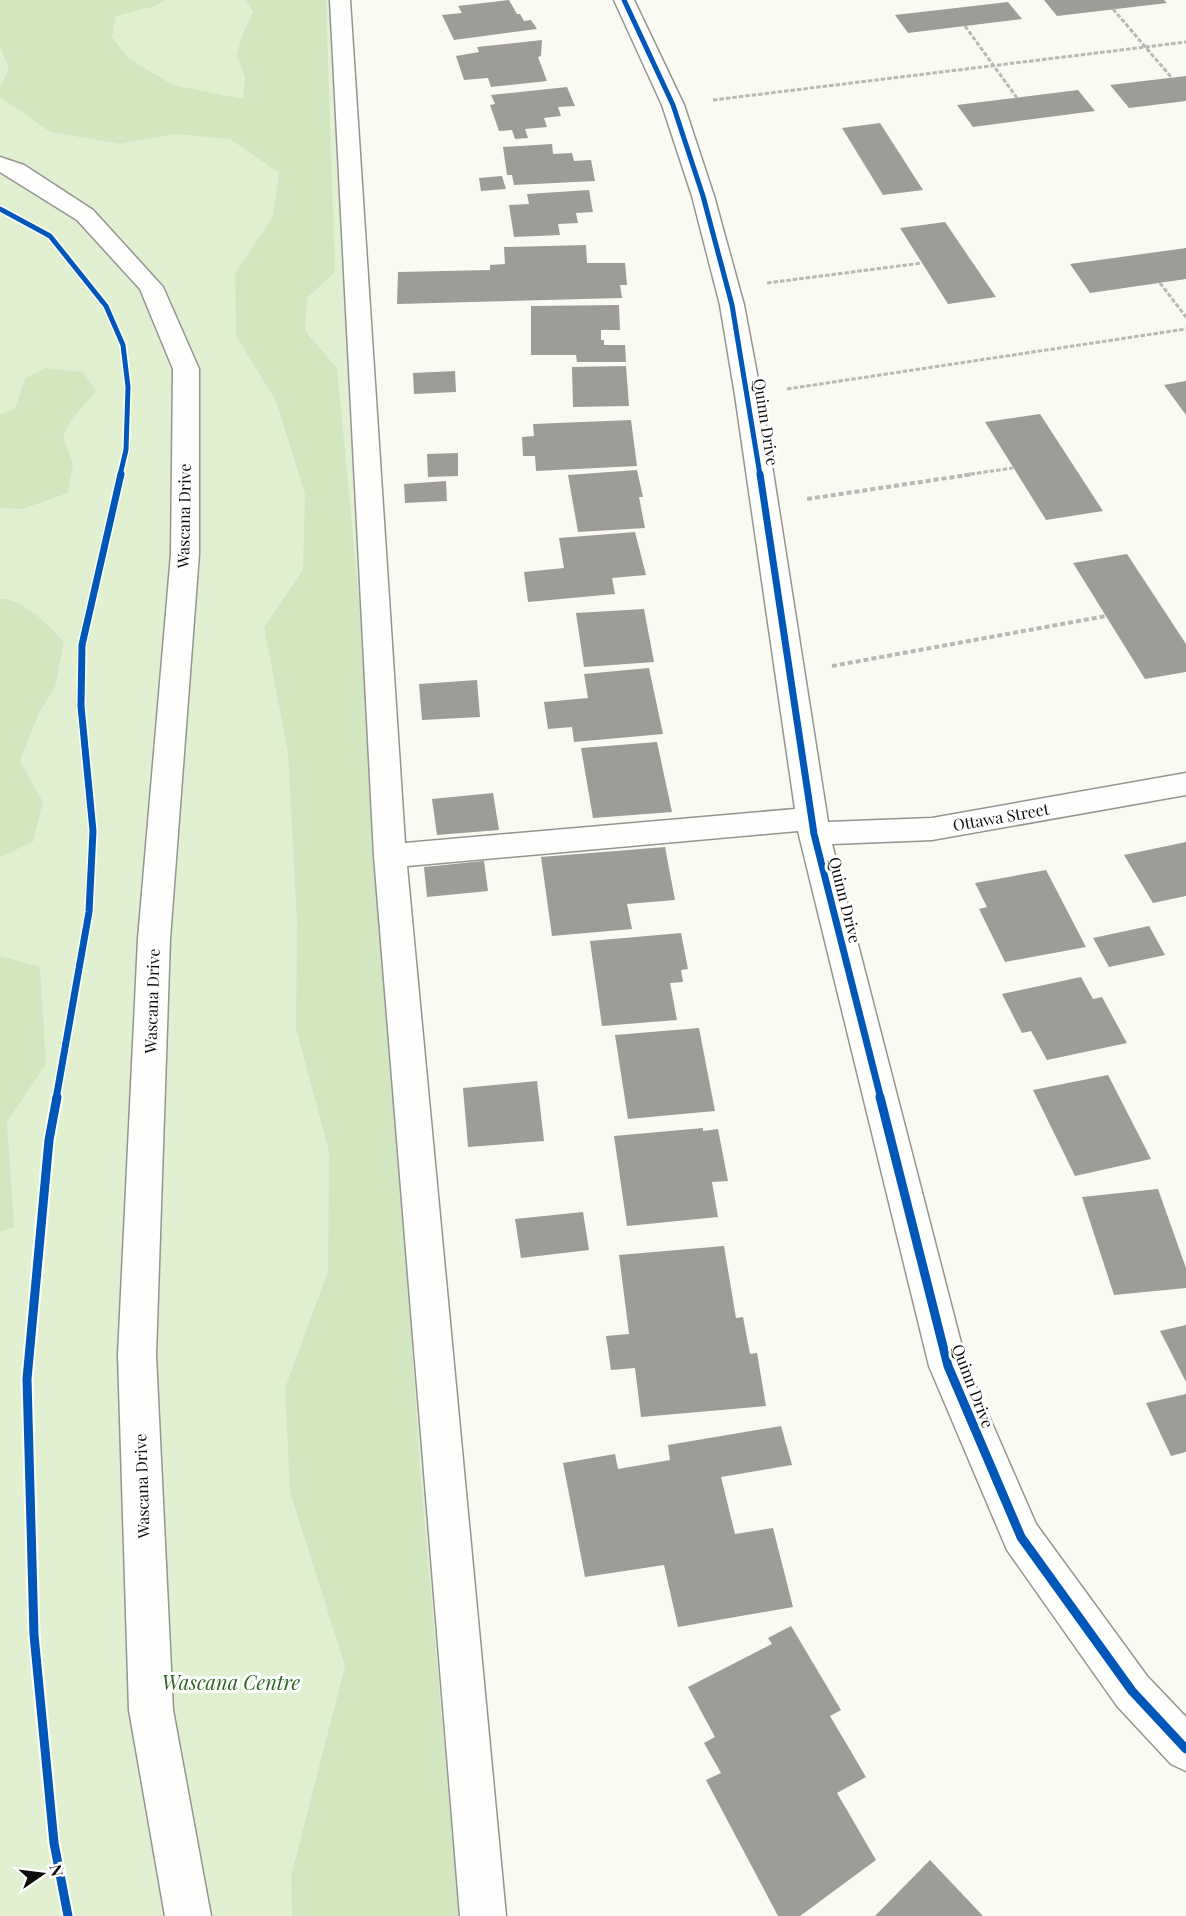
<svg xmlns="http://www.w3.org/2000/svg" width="1186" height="1916" viewBox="0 0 1186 1916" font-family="'Playfair Display',serif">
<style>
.green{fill:#e2f0d2}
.forest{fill:#d2e7c0}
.building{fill:#9e9c98}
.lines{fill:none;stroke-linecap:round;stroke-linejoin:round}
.minor-casing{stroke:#949490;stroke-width:3}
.path-far1{stroke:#b8b8b6;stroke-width:3;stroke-dasharray:4.5 2;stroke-linecap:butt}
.path{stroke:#b8b8b6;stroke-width:4;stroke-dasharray:5 3;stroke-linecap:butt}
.minor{fill:#fefefd;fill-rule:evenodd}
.cycleway-far2-casing{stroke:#fff;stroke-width:8}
.cycleway-far1-casing{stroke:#fff;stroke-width:10}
.cycleway-casing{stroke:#fff;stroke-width:13}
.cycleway-far2{stroke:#0057b8;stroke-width:5}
.cycleway-far1{stroke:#0057b8;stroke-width:7}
.cycleway{stroke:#0057b8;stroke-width:9}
.labels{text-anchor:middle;stroke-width:6;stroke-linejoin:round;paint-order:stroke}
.street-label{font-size:16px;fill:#0d0d0d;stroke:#fff}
.near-park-label{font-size:20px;font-style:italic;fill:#28631f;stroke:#fff}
</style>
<rect width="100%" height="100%" fill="#fbfaf2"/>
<polygon class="green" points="0,0 340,0 483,1916 0,1916"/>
<g class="forest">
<polygon points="0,0 164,0 156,6 116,16 112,37 128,58 173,85 243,99 245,77 237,56 241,38 253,12 246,0 326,0 335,272 307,298 305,331 337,368 374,755 420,1469 459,1916 292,1916 291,1876 345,1666 290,1492 285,1388 328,1271 329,1152 296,1028 297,922 288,753 264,627 303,570 305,494 276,401 236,336 235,273 273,217 279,173 230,139 175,134 120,144 50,132 0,97 0,87 9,69 0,47"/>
<polygon points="46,368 83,372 96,391 72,419 63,436 73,464 68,493 22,509 0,508 0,414 15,409 25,378"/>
<path d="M0,599C23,598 49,626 64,642L55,687L39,713L20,761L43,802L33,842L0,857Z"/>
<polygon points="0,956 40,967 46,1064 7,1122 14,1227 0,1232"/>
</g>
<g class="building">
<polygon points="509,0 517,14 520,14 524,21 531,20 537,29 454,40 442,15 462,13 458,6"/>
<polygon points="1044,0 1164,0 1167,3 1057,16"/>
<polygon points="1008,2 1022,19 908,33 895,15"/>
<polygon points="542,40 541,56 538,57 547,81 491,87 488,78 464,80 456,56 479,52 477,47"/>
<polygon points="1186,76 1186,101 1129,108 1110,85"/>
<polygon points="567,87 575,106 558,107 561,116 544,118 547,127 525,129 528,138 515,139 512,130 499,131 490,105 495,104 491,95"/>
<polygon points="1078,90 1095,111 973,127 957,105"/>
<polygon points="880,123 923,190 883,195 842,128"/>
<polygon points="552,144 553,154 572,153 574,161 591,160 595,181 514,185 512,175 507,175 503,147"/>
<polygon points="502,176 506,189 481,191 479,178"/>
<polygon points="589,190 593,212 576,213 578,223 558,224 560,235 514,237 509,205 529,204 527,194"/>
<polygon points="945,222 996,297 948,304 900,228"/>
<polygon points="586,245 587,263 625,263 627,285 620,285 622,298 397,304 398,272 490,270 490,265 505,264 504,247"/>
<polygon points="1186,248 1186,279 1090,293 1070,264"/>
<polygon points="619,305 620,330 601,330 601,340 604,340 604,345 625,345 626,362 577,362 576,355 531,355 531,306"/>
<polygon points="626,366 629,406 573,407 572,367"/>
<polygon points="455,371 456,392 414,394 413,373"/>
<polygon points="1186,381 1186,415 1164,385"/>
<polygon points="1040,414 1103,511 1046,520 985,422"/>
<polygon points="631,420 637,466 536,471 535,456 523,456 522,437 534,436 533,424"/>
<polygon points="458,453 458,476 428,477 427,454"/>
<polygon points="637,470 643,497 639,497 645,528 578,532 568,475"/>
<polygon points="446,481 447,501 405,503 404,484"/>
<polygon points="635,532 646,575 612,578 615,594 528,602 524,572 564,568 559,538"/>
<polygon points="1127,554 1186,644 1186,672 1145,679 1073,563"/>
<polygon points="644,609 654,662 584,667 576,613"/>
<polygon points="649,668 663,734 574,742 572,727 548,729 544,702 588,698 584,674"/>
<polygon points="477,680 480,717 422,720 419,684"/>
<polygon points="657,742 672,812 593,818 581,748"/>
<polygon points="493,793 499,830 437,835 432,799"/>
<polygon points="1186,842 1186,896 1153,903 1124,855"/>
<polygon points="665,847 675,900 627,904 632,929 552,936 541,857"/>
<polygon points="484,861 488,891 427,897 424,867"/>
<polygon points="1046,870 1086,947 1005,962 979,909 987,907 975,883"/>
<polygon points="1149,926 1165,955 1109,967 1093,938"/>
<polygon points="681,933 688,969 681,970 683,982 670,983 677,1020 602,1026 590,941"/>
<polygon points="1081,977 1093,999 1102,997 1127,1043 1047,1060 1031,1031 1022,1033 1002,994"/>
<polygon points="699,1028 715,1111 628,1119 615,1035"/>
<polygon points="1108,1075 1151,1159 1075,1176 1033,1090"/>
<polygon points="537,1081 544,1141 468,1147 463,1088"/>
<polygon points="703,1128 703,1131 718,1129 728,1181 712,1182 718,1217 627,1226 614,1136"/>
<polygon points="1158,1189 1186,1268 1186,1288 1114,1295 1082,1197"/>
<polygon points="583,1212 589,1250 521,1258 515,1219"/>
<polygon points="724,1246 736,1318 743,1317 750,1354 757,1353 766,1406 641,1417 635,1368 611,1370 606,1336 629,1334 619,1255"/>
<polygon points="1186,1325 1186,1382 1160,1331"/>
<polygon points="1186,1394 1186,1452 1171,1456 1146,1403"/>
<polygon points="781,1426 792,1465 721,1477 735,1534 773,1528 793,1607 678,1627 664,1565 585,1577 563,1463 615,1454 618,1469 670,1460 668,1445"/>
<polygon points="791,1626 841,1710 830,1716 866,1777 837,1793 876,1860 800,1916 778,1916 706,1780 721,1773 704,1743 715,1737 688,1687 772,1644 768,1638"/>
<polygon points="930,1860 983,1916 875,1916"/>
</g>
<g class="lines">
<defs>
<g id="minor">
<polygon points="330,0 350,0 405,843 795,809 735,395 720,305 692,196 662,105 614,0 634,0 684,105 714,196 744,305 761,395 828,822 932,818 1186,773 1186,795 932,840 832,844 967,1366 1036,1524 1147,1676 1186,1717 1186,1771 1171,1764 1117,1706 1007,1550 929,1366 798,831 407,866 506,1916 460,1916 374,856"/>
<polygon points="0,157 24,165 93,210 163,287 199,369 199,554 170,939 156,1355 173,1710 211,1916 165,1916 129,1710 118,1355 138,939 171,554 173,369 140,289 77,220 0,172"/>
</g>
</defs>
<use href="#minor" class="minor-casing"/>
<g class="path-far1">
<polyline points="1113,9 1171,77"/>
<polyline points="965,26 1017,98"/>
<polyline points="713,100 1186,42"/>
<polyline points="767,283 922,263"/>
<polyline points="1160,283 1186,317"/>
<polyline points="787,389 1186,329"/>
<polyline points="964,475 1013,468"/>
</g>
<g class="path">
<polyline points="807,499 974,474"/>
<polyline points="832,666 1106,616"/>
</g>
<use href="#minor" class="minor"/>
<defs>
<g id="cycleway-far2">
<polyline points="624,0 673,105 703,196 732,305 760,475"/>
<polyline points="0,209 50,236 106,306 123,345 128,387 126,450 120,475"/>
</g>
<g id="cycleway-far1">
<polyline points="760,474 814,834 881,1099"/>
<polyline points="56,1099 89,912 93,831 81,706 82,645 121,474"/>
</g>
<g id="cycleway">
<polyline points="57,1097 49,1140 27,1379 34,1635 54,1843 68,1916"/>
<polyline points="880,1097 948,1366 1021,1537 1132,1691 1186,1749"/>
</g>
</defs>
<use href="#cycleway-far2" class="cycleway-far2-casing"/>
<use href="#cycleway-far1" class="cycleway-far1-casing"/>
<use href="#cycleway" class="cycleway-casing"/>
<use href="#cycleway-far2" class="cycleway-far2"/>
<use href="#cycleway-far1" class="cycleway-far1"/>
<use href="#cycleway" class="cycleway"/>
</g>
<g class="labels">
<g class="street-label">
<text transform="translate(766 422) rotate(81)" y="6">Quinn Drive</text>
<text transform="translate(184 516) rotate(-89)" y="6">Wascana Drive</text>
<text transform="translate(1001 817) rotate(-10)" y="6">Ottawa Street</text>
<text transform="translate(845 900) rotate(76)" y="6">Quinn Drive</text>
<text transform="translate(152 1001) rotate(-88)" y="6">Wascana Drive</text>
<text transform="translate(973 1386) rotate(69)" y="6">Quinn Drive</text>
<text transform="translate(142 1486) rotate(-92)" y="6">Wascana Drive</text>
</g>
<g class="near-park-label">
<text x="231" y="1690">Wascana Centre</text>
</g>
</g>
<g transform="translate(42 1874) rotate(76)" stroke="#ffffff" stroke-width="4.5" paint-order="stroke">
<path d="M0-4.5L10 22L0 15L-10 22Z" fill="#0d0d0d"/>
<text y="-9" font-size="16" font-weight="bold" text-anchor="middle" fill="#0d0d0d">N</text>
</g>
</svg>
